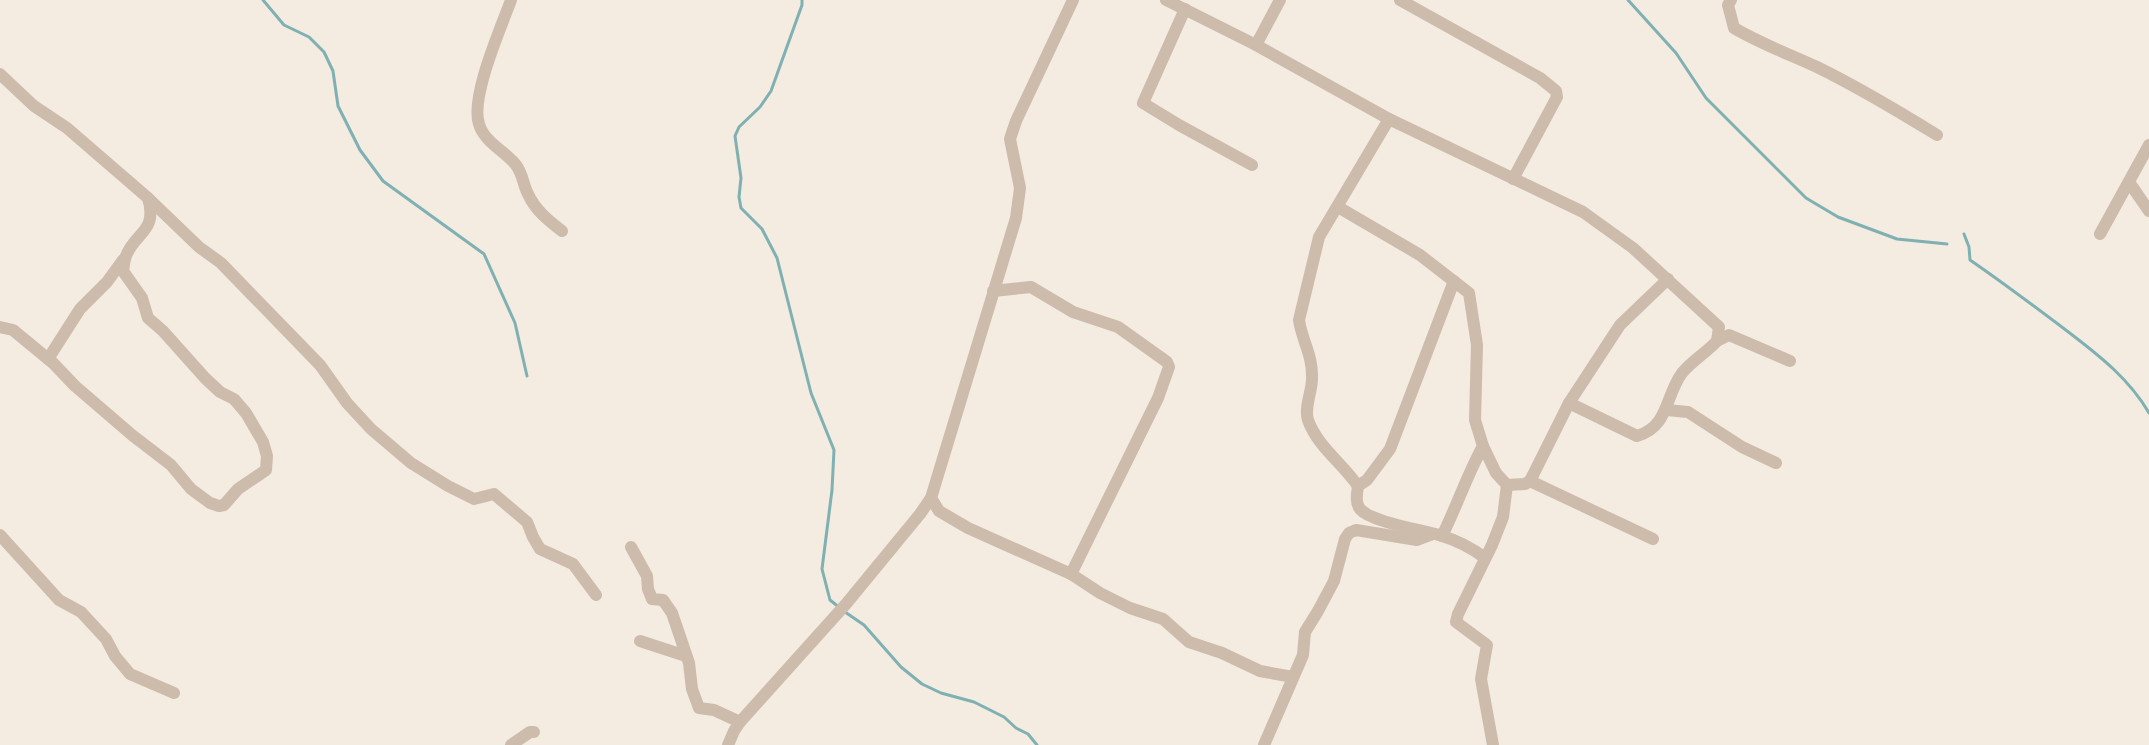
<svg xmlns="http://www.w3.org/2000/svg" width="2149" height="745" viewBox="0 0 2149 745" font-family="'Asap Condensed',sans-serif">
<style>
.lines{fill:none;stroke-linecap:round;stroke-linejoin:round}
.stream{stroke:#7fb0b2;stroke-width:3}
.minor{stroke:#cdbbac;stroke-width:12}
</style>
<rect width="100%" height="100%" fill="#f4ebe1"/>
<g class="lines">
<g class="stream">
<polyline points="263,0 284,25 309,37 324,52 333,71 338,106 360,150 383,181 484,254 515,323 527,376"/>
<polyline points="802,0 802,5 771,91 760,107 739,127 735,136 741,178 739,197 741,208 762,229 777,258 811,393 834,450 832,490 822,569 830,600 840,608"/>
<polyline points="1628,0 1676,53 1706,98 1806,198 1838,217 1897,239 1947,244"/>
<path d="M1964,234L1969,247L1970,260C2005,284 2038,309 2071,334C2101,357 2130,380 2149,413"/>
<polyline points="845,612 864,625 901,667 922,684 941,693 974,702 1004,717 1016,728 1028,734 1037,745"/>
</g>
<g class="minor">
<path d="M511,0C501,28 470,97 479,124C484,142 505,151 516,165C523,174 523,185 528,194C535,210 549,221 562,231"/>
<path d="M1166,0L1256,45L1389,119L1583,212L1633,248L1719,327L1717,341C1707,352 1692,361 1682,373C1665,396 1669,427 1637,436L1569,403"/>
<polyline points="1400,0 1540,78 1556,91 1557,97 1513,179"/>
<path d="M1731,0L1728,5L1734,28C1761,44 1789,54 1817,67C1858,87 1898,111 1937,135"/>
<polyline points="1185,9 1143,103 1179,125 1252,165"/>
<polyline points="1256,45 1280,0"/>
<path d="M0,74L34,106L67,128L148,198C158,232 135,232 126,256C124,261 124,266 123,271L142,298L148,318L163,331L205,378L220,392L234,399L246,413L263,442L267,456L266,470L238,489L224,505L219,506L210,503L191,489L171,465L132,435L75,386L53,363L13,330L0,327"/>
<polyline points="2129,182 2149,211"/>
<polyline points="148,198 199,247 221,263 320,365 347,403 371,429 411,463 448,486 474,499 494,494 527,522 533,537 540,549 573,564 596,595"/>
<polyline points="1338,207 1420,255 1469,293 1477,345 1475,420 1483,446 1496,473 1507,485 1503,517 1492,545 1458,614 1456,622 1487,645 1481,679 1493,745"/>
<polyline points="2100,234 2149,145"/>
<path d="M1454,281L1390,449L1367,480L1358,486C1357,494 1355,502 1360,509C1371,522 1422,530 1439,535C1456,540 1472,548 1485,558"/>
<polyline points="993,291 1031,287 1073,312 1118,327 1167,362 1169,367 1158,398 1071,574"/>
<polyline points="1717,341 1729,335 1790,361"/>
<polyline points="48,359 80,309 107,282 123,260"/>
<polyline points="1667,410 1688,412 1742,447 1776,463"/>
<polyline points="1530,481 1569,403 1620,325 1668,279"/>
<polyline points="1507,485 1525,484 1530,481 1653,539"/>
<path d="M1358,486C1343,464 1317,446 1308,420C1304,408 1312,391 1312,379C1313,355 1302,341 1299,320L1319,237L1389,119"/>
<polyline points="931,498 939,511 968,528 1071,574 1100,593 1130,608 1163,619 1189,642 1222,653 1260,671 1293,677"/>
<polyline points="0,535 59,600 81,612 106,639 115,656 130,674 174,693"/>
<path d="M1442,536C1457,506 1467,475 1483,446"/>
<polyline points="631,547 647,576 648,589 652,599 663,600 672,613 689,663 692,689 699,708 714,710 740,722"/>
<polyline points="640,641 686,656"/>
<polyline points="511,745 530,732 534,732"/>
<polyline points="728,745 734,731 740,722 846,604 920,514 931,498 1016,218 1020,188 1010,139 1016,121 1073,0"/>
<polyline points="1264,745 1303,655 1305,632 1318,611 1334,581 1345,539 1349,533 1356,530 1417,540 1433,534"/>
</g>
</g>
</svg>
